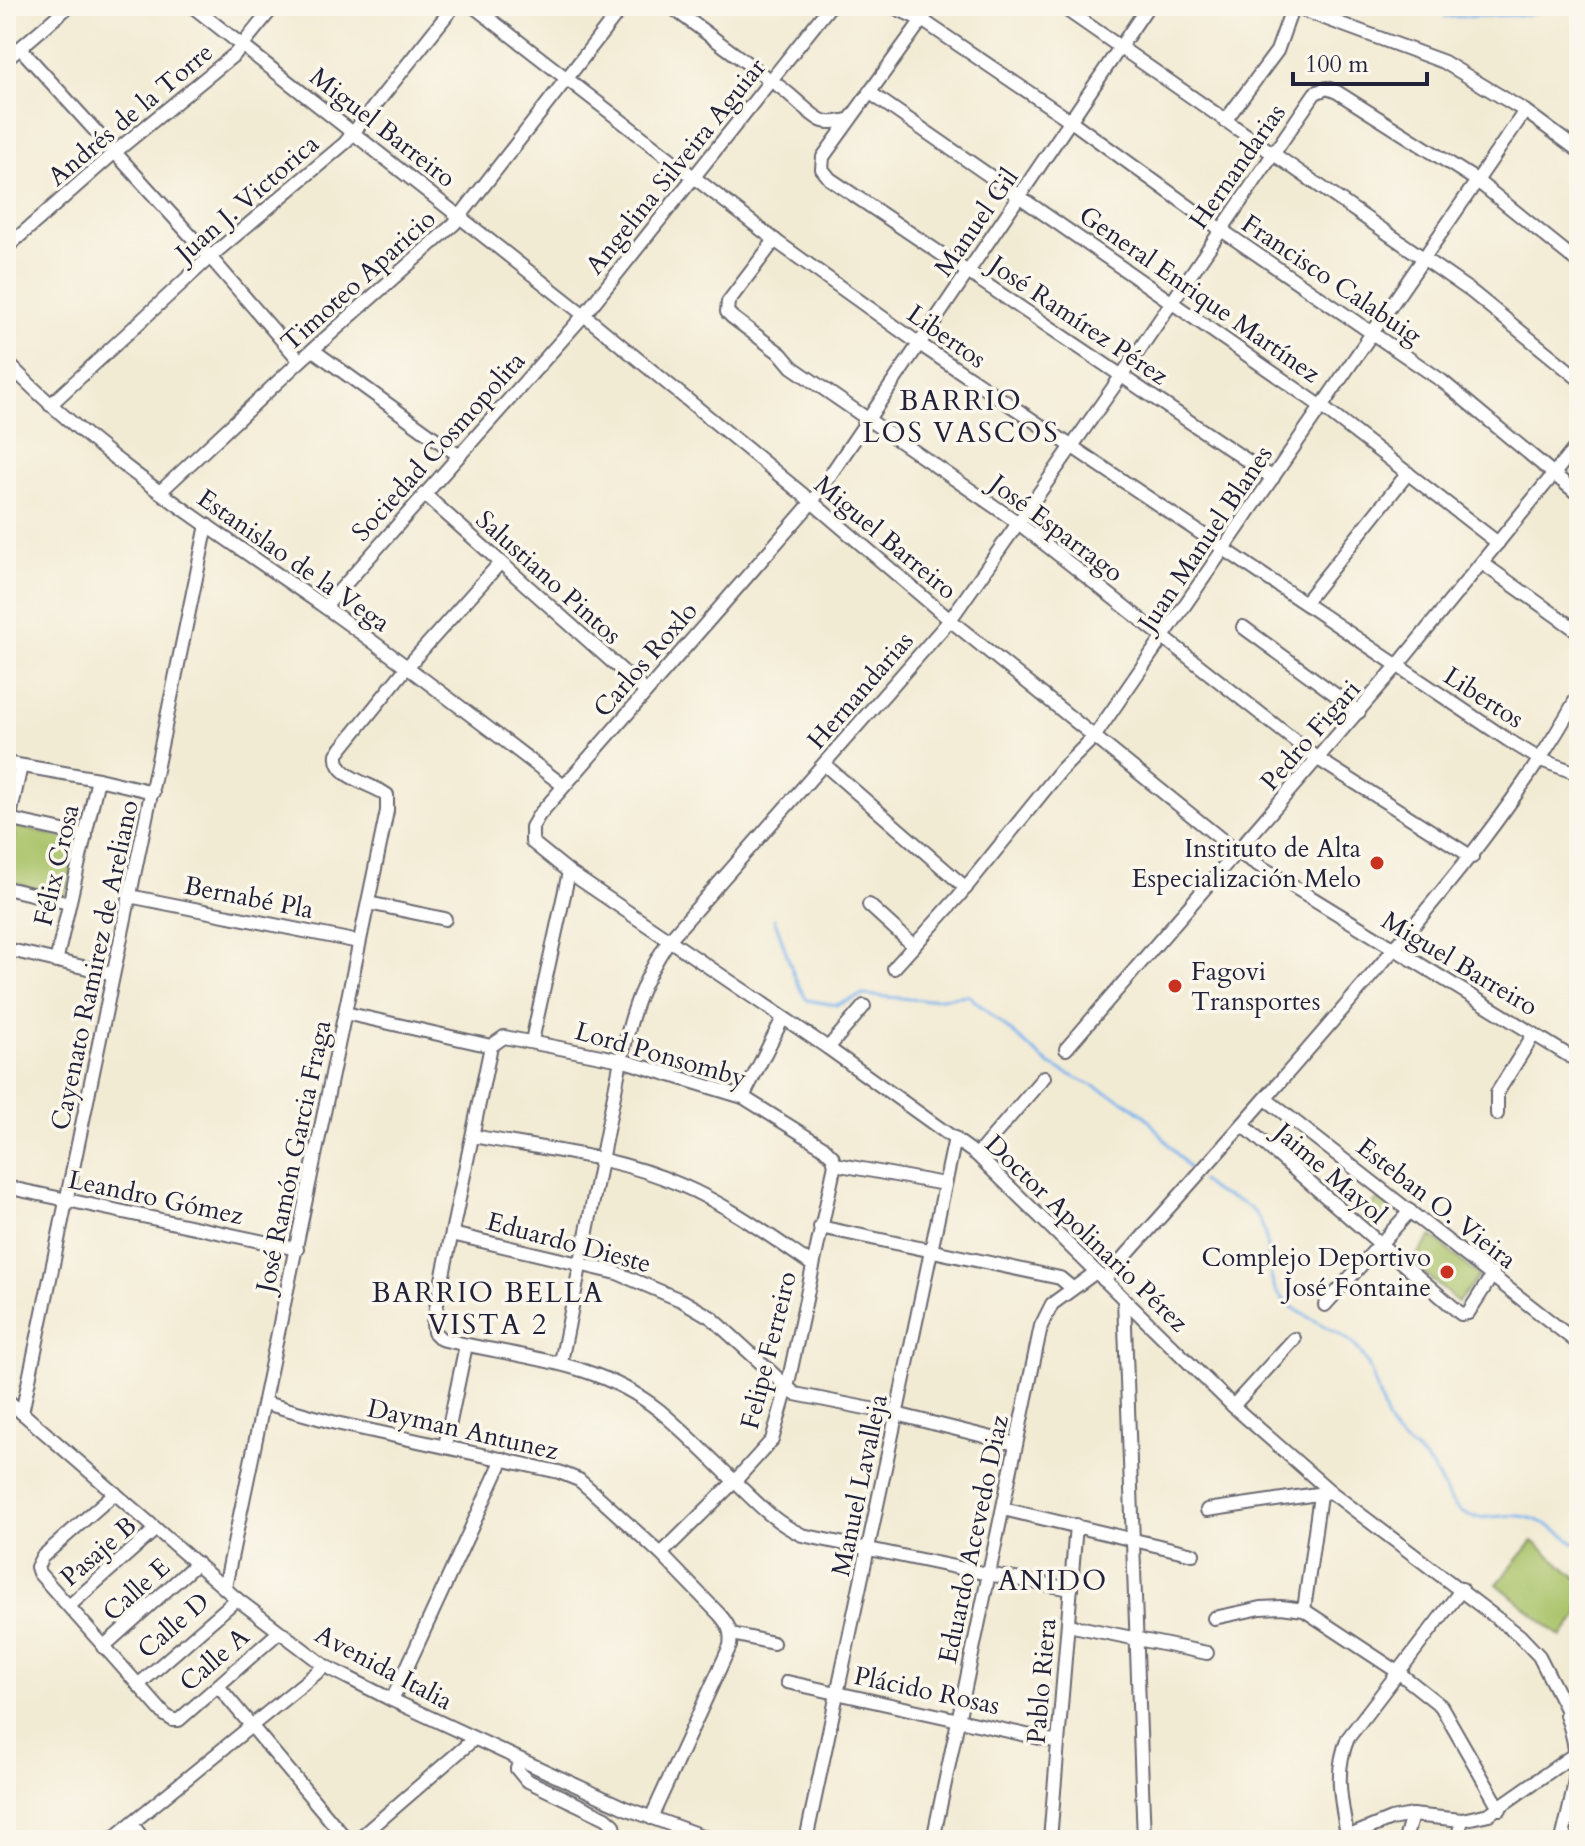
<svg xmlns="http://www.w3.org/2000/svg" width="1585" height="1846" viewBox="0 0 1585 1846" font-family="Cardo,serif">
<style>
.green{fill:#a9c267;stroke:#667251;stroke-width:2}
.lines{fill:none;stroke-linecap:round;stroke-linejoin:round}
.stream{stroke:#7db3ec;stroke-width:3}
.minor-casing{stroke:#6b6871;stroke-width:16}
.minor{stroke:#fff;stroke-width:12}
.poi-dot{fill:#c8321e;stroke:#fbf7ec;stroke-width:3}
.labels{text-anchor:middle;stroke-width:7;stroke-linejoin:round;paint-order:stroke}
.street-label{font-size:26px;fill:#22223b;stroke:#fbf7ec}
.poi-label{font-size:26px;fill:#22223b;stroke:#fbf7ec;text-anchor:end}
.neighbourhood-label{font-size:28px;letter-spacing:2px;fill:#22223b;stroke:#fbf7ec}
</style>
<rect width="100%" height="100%" fill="#fbf7ec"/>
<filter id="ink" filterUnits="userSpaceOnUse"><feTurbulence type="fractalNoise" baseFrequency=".0125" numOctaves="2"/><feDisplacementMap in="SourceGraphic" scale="16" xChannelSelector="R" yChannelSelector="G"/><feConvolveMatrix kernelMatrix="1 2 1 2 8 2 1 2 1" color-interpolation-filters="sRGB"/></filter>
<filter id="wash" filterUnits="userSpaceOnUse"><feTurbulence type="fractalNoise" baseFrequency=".006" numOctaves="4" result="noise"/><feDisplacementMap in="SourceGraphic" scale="32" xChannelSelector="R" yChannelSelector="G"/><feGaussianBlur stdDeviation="1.8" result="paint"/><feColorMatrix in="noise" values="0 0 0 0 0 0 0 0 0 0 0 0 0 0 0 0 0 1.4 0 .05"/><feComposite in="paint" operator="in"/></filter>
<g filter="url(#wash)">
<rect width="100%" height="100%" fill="#f2ebd4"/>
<g class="green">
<polygon points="17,826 79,842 65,897 6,880"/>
<polygon points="1378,1199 1392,1210 1377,1230 1362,1218"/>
<polygon points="1432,1236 1479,1276 1458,1302 1411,1262"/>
<polygon points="1533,1541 1579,1580 1579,1615 1561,1637 1497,1584"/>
</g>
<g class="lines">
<g class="stream">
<polyline points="1567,6 1579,10"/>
<polyline points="1445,17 1527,15 1555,6"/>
<path d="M774,919C786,946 790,975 807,1000L836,1005L863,995L923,1000L968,995L1050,1065L1128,1103L1145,1116L1192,1172"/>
<path d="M1201,1181C1206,1184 1211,1189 1216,1192C1233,1201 1250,1201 1260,1221C1272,1244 1263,1277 1281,1297C1302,1320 1336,1326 1357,1348C1378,1372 1377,1407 1394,1432C1403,1445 1421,1452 1430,1465C1441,1478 1446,1500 1460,1511C1476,1524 1501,1513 1520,1516C1543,1519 1561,1532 1579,1546"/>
</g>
</g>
</g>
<g filter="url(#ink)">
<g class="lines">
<defs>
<g id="minor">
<polyline points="192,6 584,315 812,502 950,620 1237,852 1579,1062"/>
<polyline points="473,6 780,244 918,343 1508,740 1541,760 1579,774"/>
<path d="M670,6L771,81C790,91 808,115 823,121C831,124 841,121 849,120"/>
<polyline points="891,6 922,20 1071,121 1220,229 1442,381 1579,495"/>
<polyline points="932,6 823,157 822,169 830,179 1273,478"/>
<polyline points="1061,6 1472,292 1579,379"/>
<polyline points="1148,6 812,502 539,815 532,827 532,842 569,872 828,1048 977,1155 1233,1406 1331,1492 1519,1635 1539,1656 1568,1713 1579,1724"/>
<polyline points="1292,6 1444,62 1525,111 1579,151"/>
<polyline points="20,48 210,257 300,361"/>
<polyline points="6,60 69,6"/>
<polyline points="869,92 1322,407 1498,543"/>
<polyline points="1225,121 1277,51 1293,6"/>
<polyline points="775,240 728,302 727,312 732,317 781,354 792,367 1017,522 1318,759 1472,857"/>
<polyline points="6,248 115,152 235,54 274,6"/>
<polyline points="313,350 458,455"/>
<path d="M6,361C98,457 213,529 322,605C404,663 484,725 564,786"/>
<polyline points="50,405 210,257 345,143 454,6"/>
<polyline points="161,491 300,361 454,224 623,6"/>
<polyline points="424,494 646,692"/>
<polyline points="1482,563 1579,632"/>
<polyline points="1305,602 1408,473"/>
<polyline points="325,607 584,315 830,6"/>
<polyline points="1243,627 1359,712"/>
<polyline points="6,763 98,779 153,792"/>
<polyline points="825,765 966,888"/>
<polyline points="8,819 86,836"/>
<polyline points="6,834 21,766"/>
<polyline points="6,888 69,903"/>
<polyline points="129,896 359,942"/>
<polyline points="368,903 445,919"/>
<polyline points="869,905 914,946"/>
<polyline points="6,949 113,974"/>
<polyline points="56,962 98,779"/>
<polyline points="894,968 958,897 1061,770 1094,737 1525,111"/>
<polyline points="345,1013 491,1046"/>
<polyline points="532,1041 569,872"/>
<path d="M491,1046L433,1323L434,1332L441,1339C517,1358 596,1359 660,1411C686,1433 711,1458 735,1482C757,1503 774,1522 802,1535L988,1574L1071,1589"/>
<polyline points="491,1046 504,1037 621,1060 743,1097 823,1147 832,1156 835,1164 944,1184"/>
<polyline points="828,1048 864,1006"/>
<polyline points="1066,1049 1398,665 1579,443"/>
<polyline points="743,1097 783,1018"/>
<polyline points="1266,1099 1579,1344"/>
<polyline points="1497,1114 1497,1093 1534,1034"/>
<polyline points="1243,1125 1461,1314 1468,1313 1493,1274"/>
<path d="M473,1136C542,1149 616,1156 681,1185C728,1205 770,1236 811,1264"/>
<polyline points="977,1155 1044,1077"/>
<polyline points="6,1187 297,1249"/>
<polyline points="820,1227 1060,1278 1072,1288"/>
<polyline points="452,1234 617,1273 683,1301 712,1318 795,1394 896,1414 1016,1444"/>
<path d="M1104,1280C1193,1181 1280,1083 1366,982C1444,890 1520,801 1579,694"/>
<polyline points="1124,1299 1144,1840"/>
<polyline points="1325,1305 1410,1211"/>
<path d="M561,1362L621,1060C633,1008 640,985 669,940L950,620L1122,375L1315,93L1327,88L1337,92L1476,180L1579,263"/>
<polyline points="6,1399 237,1599 325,1666 392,1700 625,1808 713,1840"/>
<path d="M265,1403L336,1423L559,1472L579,1480L593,1492L661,1554L719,1614C729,1625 732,1632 730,1646L651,1818"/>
<polyline points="1233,1406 1294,1339"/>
<polyline points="22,1413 207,525"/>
<polyline points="445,1446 466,1345"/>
<polyline points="115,1493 42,1557 37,1567 39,1573 165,1715 173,1720 179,1720 279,1632"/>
<polyline points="1003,1509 1193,1554"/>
<polyline points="1207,1510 1331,1492"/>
<polyline points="661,1554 735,1481 772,1440 787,1388 835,1164"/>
<path d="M225,1587L387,811V795C371,783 334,778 337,754L407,667L499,564"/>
<polyline points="69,1606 156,1529"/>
<polyline points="1304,1610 1320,1495"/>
<polyline points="1214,1618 1261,1608 1281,1607 1304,1610 1398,1672 1441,1706 1500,1809"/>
<polyline points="1068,1625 1207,1653"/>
<polyline points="732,1634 773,1643"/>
<polyline points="103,1647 197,1563"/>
<polyline points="787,1682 1058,1742"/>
<polyline points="138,1685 237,1599"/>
<polyline points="218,1686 347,1840"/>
<polyline points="392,1700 503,1459"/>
<polyline points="520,1760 517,1769 526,1780 606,1818 614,1825 615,1831 605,1840"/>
<polyline points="132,1824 144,1840"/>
<polyline points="1347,1837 1391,1819 1412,1815 1462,1820 1489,1814 1579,1751"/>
<polyline points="111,1840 325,1666"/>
<polyline points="357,1840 474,1739"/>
<polyline points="806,1840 955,1138"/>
<polyline points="933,1840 1041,1326 1052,1304 1096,1272"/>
<polyline points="1050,1840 1076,1525"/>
<path d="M1348,1840C1342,1804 1333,1773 1348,1738L1462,1589"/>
<polyline points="1405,1840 1412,1815"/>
<polyline points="1457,1840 1462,1820"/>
<path d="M1562,1840C1573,1791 1585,1764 1566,1715"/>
</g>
</defs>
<use href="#minor" class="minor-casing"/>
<use href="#minor" class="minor"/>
</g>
</g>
<g class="poi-dot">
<circle cx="1377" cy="863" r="8"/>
<circle cx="1175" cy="986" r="8"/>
<circle cx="1447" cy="1272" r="8"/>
</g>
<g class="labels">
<g class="street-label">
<text transform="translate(130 114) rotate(-40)" y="9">Andrés de la Torre</text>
<text transform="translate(383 127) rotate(38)" y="9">Miguel Barreiro</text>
<text transform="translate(675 166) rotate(-51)" y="9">Angelina Silveira Aguiar</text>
<text transform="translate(1237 166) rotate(-55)" y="9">Hernandarias</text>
<text transform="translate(247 198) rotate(-41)" y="9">Juan J. Victorica</text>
<text transform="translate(976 222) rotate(-55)" y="9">Manuel Gil</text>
<text transform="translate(1332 279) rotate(34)" y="9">Francisco Calabuig</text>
<text transform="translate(358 280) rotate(-42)" y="9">Timoteo Aparicio</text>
<text transform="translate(1200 294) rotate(35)" y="9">General Enrique Martínez</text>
<text transform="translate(1079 320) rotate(34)" y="9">José Ramírez Pérez</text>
<text transform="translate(947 336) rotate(35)" y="9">Libertos</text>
<text transform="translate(438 446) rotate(-48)" y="9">Sociedad Cosmopolita</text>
<text transform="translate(1057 528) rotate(37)" y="9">José Esparrago</text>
<text transform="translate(886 537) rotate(40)" y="9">Miguel Barreiro</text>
<text transform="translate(1205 538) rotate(-56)" y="9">Juan Manuel Blanes</text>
<text transform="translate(294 560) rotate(35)" y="9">Estanislao de la Vega</text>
<text transform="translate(549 577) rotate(42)" y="9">Salustiano Pintos</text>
<text transform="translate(645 659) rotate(-49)" y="9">Carlos Roxlo</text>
<text transform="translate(860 690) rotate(-49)" y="9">Hernandarias</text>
<text transform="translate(1484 697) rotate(33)" y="9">Libertos</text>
<text transform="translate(1310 735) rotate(-49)" y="9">Pedro Figari</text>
<text transform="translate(56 865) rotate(-77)" y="9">Félix Crosa</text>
<text transform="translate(249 897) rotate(11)" y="9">Bernabé Pla</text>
<text transform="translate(1460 963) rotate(31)" y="9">Miguel Barreiro</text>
<text transform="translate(94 965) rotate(-78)" y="9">Cayenato Ramirez de Areliano</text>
<text transform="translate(661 1054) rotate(16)" y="9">Lord Ponsomby</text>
<text transform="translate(293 1156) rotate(-78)" y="9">José Ramón Garcia Fraga</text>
<text transform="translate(1331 1173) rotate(41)" y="9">Jaime Mayol</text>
<text transform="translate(156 1197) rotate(12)" y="9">Leandro Gómez</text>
<text transform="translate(1437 1203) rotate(38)" y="9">Esteban O. Vieira</text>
<text transform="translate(1087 1233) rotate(44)" y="9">Doctor Apolinario Pérez</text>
<text transform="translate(569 1242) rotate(15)" y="9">Eduardo Dieste</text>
<text transform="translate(768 1350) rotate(-76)" y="9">Felipe Ferreiro</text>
<text transform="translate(463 1429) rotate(13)" y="9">Dayman Antunez</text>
<text transform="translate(859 1485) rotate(-78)" y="9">Manuel Lavalleja</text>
<text transform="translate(973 1539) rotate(-78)" y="9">Eduardo Acevedo Diaz</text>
<text transform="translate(98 1551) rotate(-41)" y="9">Pasaje B</text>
<text transform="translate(136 1589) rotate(-42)" y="9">Calle E</text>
<text transform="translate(173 1625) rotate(-41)" y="9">Calle D</text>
<text transform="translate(214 1659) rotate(-41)" y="9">Calle A</text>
<text transform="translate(384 1667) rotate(28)" y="9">Avenida Italia</text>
<text transform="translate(1041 1681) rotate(-85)" y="9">Pablo Riera</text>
<text transform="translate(927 1690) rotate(12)" y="9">Plácido Rosas</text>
</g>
<g class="poi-label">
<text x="1361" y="857">Instituto de Alta<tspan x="1361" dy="30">Especialización Melo</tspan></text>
<text x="1191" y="980" text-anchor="start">Fagovi<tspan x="1191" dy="30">Transportes</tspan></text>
<text x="1431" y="1266">Complejo Deportivo<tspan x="1431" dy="30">José Fontaine</tspan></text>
</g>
<g class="neighbourhood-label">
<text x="961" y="410">BARRIO<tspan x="961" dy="32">LOS VASCOS</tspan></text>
<text x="488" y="1302">BARRIO BELLA<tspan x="488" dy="32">VISTA 2</tspan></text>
<text x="1053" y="1590">ANIDO</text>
</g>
</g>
<rect width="1585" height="1846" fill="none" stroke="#fbf7ec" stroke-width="32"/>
<path d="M1293 72v12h134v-12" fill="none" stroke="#22223b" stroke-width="4"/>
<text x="1305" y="72" font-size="24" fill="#22223b" stroke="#fbf7ec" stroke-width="6" paint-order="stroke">100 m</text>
</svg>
